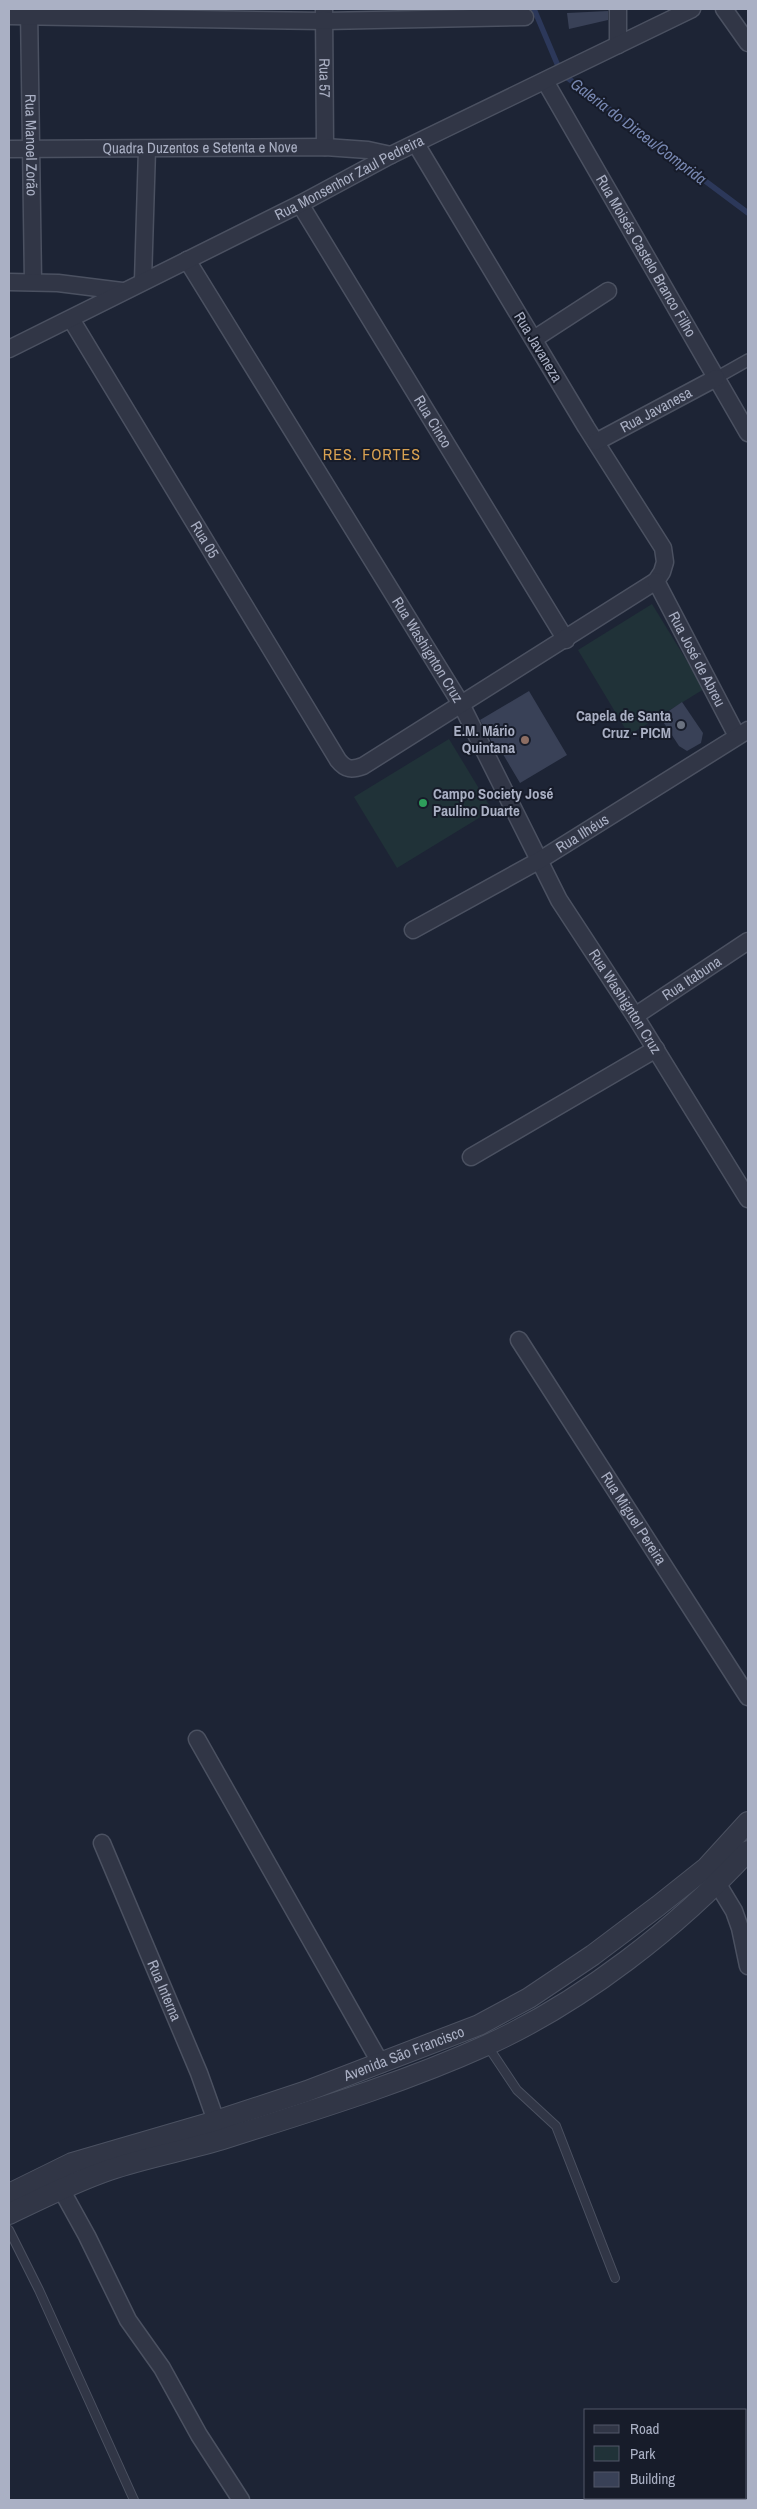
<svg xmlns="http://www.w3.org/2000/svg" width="757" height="2509" viewBox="0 0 757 2509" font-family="'Archivo Narrow',sans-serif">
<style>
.green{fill:#203238}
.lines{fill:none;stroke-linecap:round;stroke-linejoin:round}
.stream{stroke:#2c385a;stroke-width:5.5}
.building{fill:#394157}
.service-casing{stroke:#4b5161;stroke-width:10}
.pedestrian-casing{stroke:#4b5161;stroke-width:14}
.minor-casing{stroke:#4b5161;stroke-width:19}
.tertiary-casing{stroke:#4b5161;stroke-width:22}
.service{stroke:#313646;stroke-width:8}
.pedestrian{stroke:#313646;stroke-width:11}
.minor{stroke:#313646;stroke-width:16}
.tertiary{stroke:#313646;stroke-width:20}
.worship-dot{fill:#6b7280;stroke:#171c2a;stroke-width:2}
.education-dot{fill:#8d6e63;stroke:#171c2a;stroke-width:2}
.leisure-dot{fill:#2e9e5b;stroke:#171c2a;stroke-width:2}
.labels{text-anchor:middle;stroke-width:4;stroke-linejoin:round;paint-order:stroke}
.street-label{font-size:15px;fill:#aab0c4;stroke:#171c2a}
.poi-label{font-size:15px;font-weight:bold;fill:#aab0c4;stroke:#171c2a;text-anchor:end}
.water-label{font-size:16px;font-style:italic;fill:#7888b2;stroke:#171c2a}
.neighbourhood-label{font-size:16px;letter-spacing:1px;fill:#d8a151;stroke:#171c2a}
</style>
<rect width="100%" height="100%" fill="#1d2435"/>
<g class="green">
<polygon points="652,604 704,689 629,735 578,650"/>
<polygon points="449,739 492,810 397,868 354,797"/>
</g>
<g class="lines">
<polyline class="stream" points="534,9 561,73 748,213"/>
</g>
<g class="building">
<polygon points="608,11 608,20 569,29 567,13"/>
<polygon points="529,691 567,755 520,783 497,744 494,746 480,720"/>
<polygon points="682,702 703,733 701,743 687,751 679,746 660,717"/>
</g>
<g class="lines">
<defs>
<g id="service">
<polyline points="487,2045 517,2090 556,2126 615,2278"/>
<polyline points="9,2230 39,2290 134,2500"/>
</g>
<polyline id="pedestrian" points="716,378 748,360"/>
<g id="minor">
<path id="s1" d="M29,9L33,282"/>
<path id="s2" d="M324,9L325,147"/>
<polyline points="724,9 748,43"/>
<polyline points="9,16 324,21 525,17"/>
<polyline points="618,45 618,9"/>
<path id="s3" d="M545,81L748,433"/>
<path id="s4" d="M9,149L325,147L368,150L391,155"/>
<path id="s5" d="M300,204L566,640"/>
<path id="s6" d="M187,260L461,704L559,900L635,1016L748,1199"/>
<polyline points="143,281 147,149"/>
<polyline points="9,282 58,283 122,291"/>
<path id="s7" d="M71,319L338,760C346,770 352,770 363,766L656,581L662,572L665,562L663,548L586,427L416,144"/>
<polyline points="534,339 608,291"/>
<path id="s8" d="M9,349L300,204L391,155L692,9"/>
<path id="s9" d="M596,442L716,378"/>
<path id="s10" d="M656,581L737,736"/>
<path id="s11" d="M413,930L540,860L748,730"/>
<path id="s12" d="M635,1016L748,941"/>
<polyline points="471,1157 656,1049"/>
<path id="s13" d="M519,1340L748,1697"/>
<polyline points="197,1739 381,2064"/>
<path id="s14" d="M102,1843L199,2073L220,2132"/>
<polyline points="711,1873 734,1911 740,1928 748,1966"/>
<polyline points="61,2189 87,2236 128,2320 162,2368 199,2435 241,2500"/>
</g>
<g id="tertiary">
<path id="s15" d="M9,2194L72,2163L216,2121L307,2091L479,2025L529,1998L593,1955L658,1906L707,1867L748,1822"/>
<path d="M9,2214C42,2198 74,2182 109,2170C147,2157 188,2150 226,2138C314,2110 403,2083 487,2045C582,2002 678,1927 748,1851"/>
</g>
</defs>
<use href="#service" class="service-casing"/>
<use href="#pedestrian" class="pedestrian-casing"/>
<use href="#minor" class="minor-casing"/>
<use href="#tertiary" class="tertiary-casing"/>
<use href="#service" class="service"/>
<use href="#pedestrian" class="pedestrian"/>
<use href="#minor" class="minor"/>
<use href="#tertiary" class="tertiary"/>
</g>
<circle class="worship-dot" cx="681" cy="725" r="5"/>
<circle class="education-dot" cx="525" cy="740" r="5"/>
<circle class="leisure-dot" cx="423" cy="803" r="5"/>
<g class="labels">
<g class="street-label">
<text dy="5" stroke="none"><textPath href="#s2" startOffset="69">Rua 57</textPath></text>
<text dy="5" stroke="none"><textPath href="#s1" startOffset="136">Rua Manoel Zorão</textPath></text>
<text dy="5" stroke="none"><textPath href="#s4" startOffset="191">Quadra Duzentos e Setenta e Nove</textPath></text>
<text dy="5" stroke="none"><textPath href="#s8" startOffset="381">Rua Monsenhor Zaul Pedreira</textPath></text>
<text dy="5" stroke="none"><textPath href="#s3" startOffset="202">Rua Moisés Castelo Branco Filho</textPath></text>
<text transform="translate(538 347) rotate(59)" y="5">Rua Javaneza</text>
<text dy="5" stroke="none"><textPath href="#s9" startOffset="68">Rua Javanesa</textPath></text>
<text dy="5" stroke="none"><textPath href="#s5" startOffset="255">Rua Cinco</textPath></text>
<text dy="5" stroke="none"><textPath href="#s7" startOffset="258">Rua 05</textPath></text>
<text dy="5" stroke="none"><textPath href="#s6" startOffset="458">Rua Washignton Cruz</textPath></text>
<text dy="5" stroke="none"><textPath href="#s10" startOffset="88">Rua José de Abreu</textPath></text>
<text dy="5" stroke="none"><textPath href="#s11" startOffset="195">Rua Ilhéus</textPath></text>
<text dy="5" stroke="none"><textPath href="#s12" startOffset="68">Rua Itabuna</textPath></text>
<text dy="5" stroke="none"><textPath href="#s6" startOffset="862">Rua Washignton Cruz</textPath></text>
<text dy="5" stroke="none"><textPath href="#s13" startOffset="212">Rua Miguel Pereira</textPath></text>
<text dy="5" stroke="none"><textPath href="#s14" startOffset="160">Rua Interna</textPath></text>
<text dy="5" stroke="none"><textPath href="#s15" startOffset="420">Avenida São Francisco</textPath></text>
</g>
<g class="poi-label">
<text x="671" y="721">Capela de Santa<tspan x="671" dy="17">Cruz - PICM</tspan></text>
<text x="515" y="736">E.M. Mário<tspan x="515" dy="17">Quintana</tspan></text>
<text x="433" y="799" text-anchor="start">Campo Society José<tspan x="433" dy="17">Paulino Duarte</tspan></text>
</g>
<g class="water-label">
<text transform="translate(639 131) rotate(37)" y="6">Galeria do Dirceu/Comprida</text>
</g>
<g class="neighbourhood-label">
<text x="372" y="460">RES. FORTES</text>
</g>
</g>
<rect width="757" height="2509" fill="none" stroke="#aab0c4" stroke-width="20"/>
<rect x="584" y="2409" width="162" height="90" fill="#171c2a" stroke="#525768"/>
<rect x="594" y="2425" width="25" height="8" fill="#313646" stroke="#525768"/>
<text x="630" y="2434" font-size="15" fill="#aab0c4">Road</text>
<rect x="594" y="2446" width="25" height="15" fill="#203238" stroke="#525768"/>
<text x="630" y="2459" font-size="15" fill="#aab0c4">Park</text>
<rect x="594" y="2472" width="25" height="15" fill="#394157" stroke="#525768"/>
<text x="630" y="2484" font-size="15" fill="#aab0c4">Building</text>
</svg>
